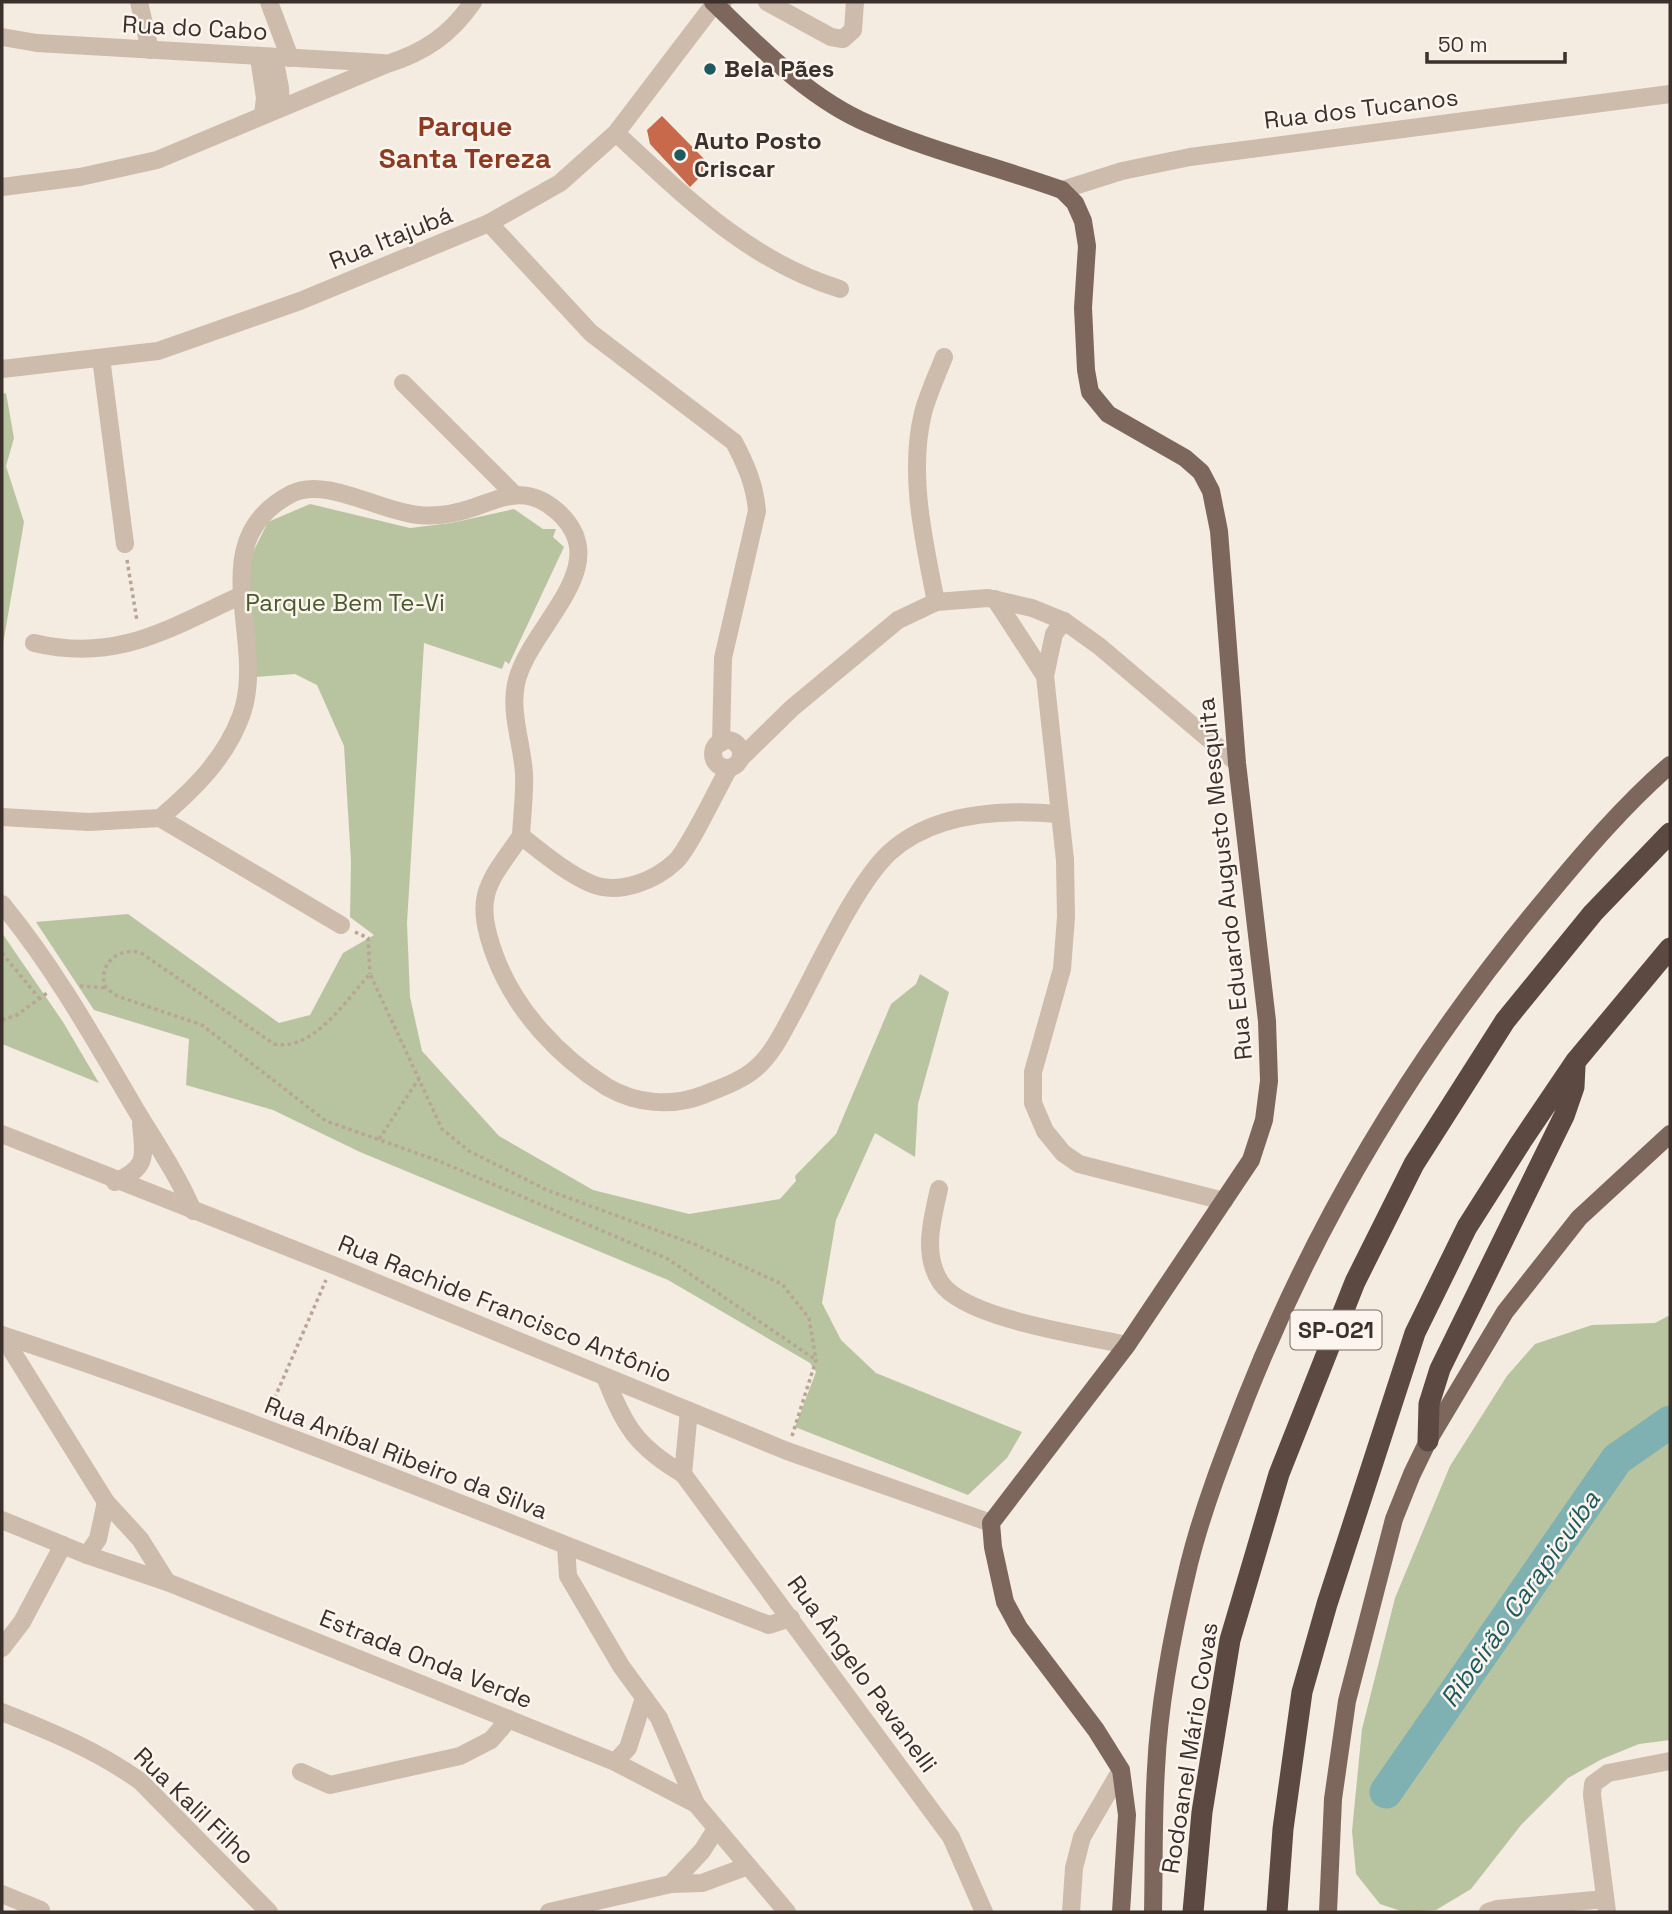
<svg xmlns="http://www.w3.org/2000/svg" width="1672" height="1914" viewBox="0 0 1672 1914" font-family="'Space Grotesk',sans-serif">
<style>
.green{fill:#b8c4a0}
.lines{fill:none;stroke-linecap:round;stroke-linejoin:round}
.river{stroke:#7fb0b2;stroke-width:33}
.building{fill:#c8694b}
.path{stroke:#b9a596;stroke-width:3.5;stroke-dasharray:3.5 3.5;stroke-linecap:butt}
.minor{stroke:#cdbbac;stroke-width:18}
.major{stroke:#7d675c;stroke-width:18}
.highway{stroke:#5c4a42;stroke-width:21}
.poi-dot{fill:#1f5a5e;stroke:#fbf5ee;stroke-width:2.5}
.labels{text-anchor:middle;stroke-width:5;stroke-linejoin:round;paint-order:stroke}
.shield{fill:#fbf5ee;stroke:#756b66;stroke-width:2}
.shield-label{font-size:23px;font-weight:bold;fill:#3b302b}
.street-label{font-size:24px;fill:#3b302b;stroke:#fbf5ee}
.poi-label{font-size:24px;font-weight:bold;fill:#3b302b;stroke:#fbf5ee;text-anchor:start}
.park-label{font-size:24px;fill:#4a5a2e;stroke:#fbf5ee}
.water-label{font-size:26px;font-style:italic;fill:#1f5a5e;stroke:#fbf5ee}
.quarter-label{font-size:28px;font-weight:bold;fill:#8c3b22;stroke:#fbf5ee}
</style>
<rect width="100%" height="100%" fill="#f4ebe1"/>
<g class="green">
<polygon points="6,393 14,438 6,466 24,522 2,650 2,394"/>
<polygon points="310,504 410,528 451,523 514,509 543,529 556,529 553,537 564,547 509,664 505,661 502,669 424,643 407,923 410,997 422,1051 499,1136 593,1190 689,1214 780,1199 796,1181 795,1176 836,1134 891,1004 916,984 920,974 949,992 918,1104 915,1157 875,1133 836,1220 822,1303 841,1340 876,1373 1022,1432 1007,1458 968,1495 795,1427 816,1372 810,1363 668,1280 360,1152 273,1110 186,1085 189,1039 94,1010 36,922 128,914 279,1023 310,1015 343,953 374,935 350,917 351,861 344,746 317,685 295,674 255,677 248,562 268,522"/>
<polygon points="2,933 63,1022 99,1083 2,1044"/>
<polygon points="1670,1315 1670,1740 1639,1744 1602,1759 1568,1778 1521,1825 1471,1889 1436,1910 1404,1912 1380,1904 1356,1874 1352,1831 1362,1729 1395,1598 1450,1466 1507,1376 1535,1344 1592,1325 1655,1323"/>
</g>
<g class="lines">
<polyline class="river" points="1386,1792 1617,1459 1670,1422"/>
</g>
<polygon class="building" points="662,116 711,166 690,187 650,144 647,130"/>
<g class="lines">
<g class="path">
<polyline points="127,560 137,621"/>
<polyline points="355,932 368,938 370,974"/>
<polyline points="2,953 39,998"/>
<polyline points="80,986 106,988"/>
<polyline points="2,1020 17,1015 47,993"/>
<polyline points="379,1139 420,1077"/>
<polyline points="269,1411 326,1280"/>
<path d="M792,1436L816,1360L809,1318L782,1284L694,1244L547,1190L469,1151L442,1129L370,974C346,1000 313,1052 274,1044L141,953C119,946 96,965 106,988L117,996L202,1025L326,1121L439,1161L668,1259L816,1360"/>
</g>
<g class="minor">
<polyline points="139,2 150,50"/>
<polyline points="269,2 290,58"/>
<polyline points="767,2 831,37 843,39 853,30 855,2"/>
<polyline points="2,37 37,43 383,63"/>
<polyline points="274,57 280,88 281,108"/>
<polyline points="259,58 265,98 263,115"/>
<path d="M616,133C684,196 749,261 840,289"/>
<path d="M2,187L80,177L157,160L387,64C425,52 450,35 473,2"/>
<polyline points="1062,190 1122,171 1190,157 1670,94"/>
<path d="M489,223L591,333L734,442C746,465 755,485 757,511L723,658L721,743"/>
<polyline points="101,358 125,544"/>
<polyline points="2,369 158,351 300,301 489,223 560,183 616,133 715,3 723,2"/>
<polyline points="403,383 513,493"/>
<polyline points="995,599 1045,676"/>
<path d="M936,602C924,541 908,474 923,413C928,394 937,375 944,357"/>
<polyline points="1064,621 1054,634 1045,676 1065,860 1066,917 1062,969 1033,1072 1033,1103 1045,1131 1063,1153 1079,1164 1224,1201"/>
<path d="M34,643C118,663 169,628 242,595"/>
<circle cx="727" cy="754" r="14"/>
<polyline points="741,758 792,708 898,620 936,602 988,598 1032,608 1064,621 1099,646 1237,763"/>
<path d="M2,817L89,822L160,818C194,789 225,759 241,716C269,641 199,542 291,494C325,476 381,512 418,515C437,517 458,513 475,507C508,495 529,486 558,512C618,567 528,626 516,684C510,713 522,744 524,773C525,793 522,815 521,836"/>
<polyline points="160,818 341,925"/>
<path d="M521,836C487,884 473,896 495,956C515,1010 559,1057 607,1087C636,1104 672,1107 703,1095C720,1088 741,1081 755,1069C771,1056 782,1034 791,1017C816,972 854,886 889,853C933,812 1003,809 1059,814"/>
<path d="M521,836C543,853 566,873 592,884C619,895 655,881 676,861C690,847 717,789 729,768"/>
<path d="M2,904C53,966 92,1035 133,1105C154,1141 176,1171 193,1211"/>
<polyline points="2,1134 333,1265 787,1451 991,1523"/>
<path d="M115,1182C149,1167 144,1156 141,1124"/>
<path d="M939,1189C932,1220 922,1255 941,1283C966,1319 1082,1335 1127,1345"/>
<path d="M2,1335C261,1420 514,1526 769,1625L791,1618"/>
<polyline points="2,1335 106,1502 140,1539 167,1582"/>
<path d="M605,1377C625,1427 636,1446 683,1474L689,1411"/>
<polyline points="683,1474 951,1837 984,1912"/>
<polyline points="2,1520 87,1555 167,1582 615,1762 696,1804 787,1912"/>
<polyline points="566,1546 568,1576 621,1666 659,1718 696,1804"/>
<polyline points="87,1555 98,1539 106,1502"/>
<polyline points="2,1648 22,1622 63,1545"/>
<path d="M2,1712C50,1731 98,1751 140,1781L269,1912"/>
<polyline points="615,1762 628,1748 644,1698"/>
<polyline points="301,1772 330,1785 460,1756 491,1740 509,1719"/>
<polyline points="671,1884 702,1851 716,1829"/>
<polyline points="2,1894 41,1910"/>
<polyline points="549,1912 671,1884 702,1883 748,1866"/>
<polyline points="1071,1912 1074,1868 1082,1837 1121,1770"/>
<polyline points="1488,1912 1497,1909 1605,1899"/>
<polyline points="1607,1912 1592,1795 1593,1784 1608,1773 1670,1761"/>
</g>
<g class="major">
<path d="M713,2C760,47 808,98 869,124C931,151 998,167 1062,190L1075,203L1083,221L1087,246L1083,308L1086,370L1090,392L1108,414L1185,458L1201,472L1211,491L1219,531L1237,763L1267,1021L1269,1081L1264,1120L1251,1160L1127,1345L991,1523L993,1547L1005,1602L1019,1628L1096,1730L1121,1770L1127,1815L1121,1912"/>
<path d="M1153,1912C1154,1865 1153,1817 1156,1769C1159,1701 1173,1630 1189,1564C1203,1508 1225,1452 1246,1398C1318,1216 1420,1048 1546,898C1584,852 1625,804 1670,765"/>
<polyline points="1328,1912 1333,1799 1347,1701 1394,1519 1412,1474 1428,1441 1505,1312 1579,1218 1670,1134"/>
</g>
<g class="highway">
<polyline points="1428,1441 1429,1404 1440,1369 1564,1116 1574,1087 1575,1066"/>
<polyline points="1193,1912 1202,1812 1230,1640 1279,1474 1355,1282 1414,1164 1505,1021 1593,913 1670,833"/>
<polyline points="1277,1912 1283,1829 1302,1692 1327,1604 1415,1333 1467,1227 1521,1142 1575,1062 1670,948"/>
</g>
</g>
<g class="poi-dot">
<circle cx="710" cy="69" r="7"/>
<circle cx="680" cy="155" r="7"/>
</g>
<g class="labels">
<rect class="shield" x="1290.5" y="1310.5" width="91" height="39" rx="5"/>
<g class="shield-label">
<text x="1336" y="1338">SP-021</text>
</g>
<g class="street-label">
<text transform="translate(195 28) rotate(3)" y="8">Rua do Cabo</text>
<text transform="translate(1361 109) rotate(-7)" y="8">Rua dos Tucanos</text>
<text transform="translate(391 238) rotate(-22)" y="8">Rua Itajubá</text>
<text transform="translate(1225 879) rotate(-96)" y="8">Rua Eduardo Augusto Mesquita</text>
<text transform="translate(505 1309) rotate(22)" y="8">Rua Rachide Francisco Antônio</text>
<text transform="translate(406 1458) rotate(21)" y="8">Rua Aníbal Ribeiro da Silva</text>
<text transform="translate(426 1659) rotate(22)" y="8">Estrada Onda Verde</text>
<text transform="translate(862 1674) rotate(54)" y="8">Rua Ângelo Pavanelli</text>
<text transform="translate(1190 1748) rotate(-81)" y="8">Rodoanel Mário Covas</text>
<text transform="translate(194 1806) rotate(44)" y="8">Rua Kalil Filho</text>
</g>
<g class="poi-label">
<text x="724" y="77">Bela Pães</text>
<text x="694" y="149">Auto Posto<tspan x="694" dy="28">Criscar</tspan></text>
</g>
<g class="park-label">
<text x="345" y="611">Parque Bem Te-Vi</text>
</g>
<g class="water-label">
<text transform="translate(1520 1599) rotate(-55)" y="9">Ribeirão Carapicuíba</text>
</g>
<g class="quarter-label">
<text x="465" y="136">Parque<tspan x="465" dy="32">Santa Tereza</tspan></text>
</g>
</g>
<rect width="1672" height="1914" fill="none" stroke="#3b302b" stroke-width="7"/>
<path d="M1427 52v10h138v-10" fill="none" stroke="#3b302b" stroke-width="3.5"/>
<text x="1438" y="52" font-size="21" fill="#3b302b" stroke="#fbf5ee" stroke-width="5" paint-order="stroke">50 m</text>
</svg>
